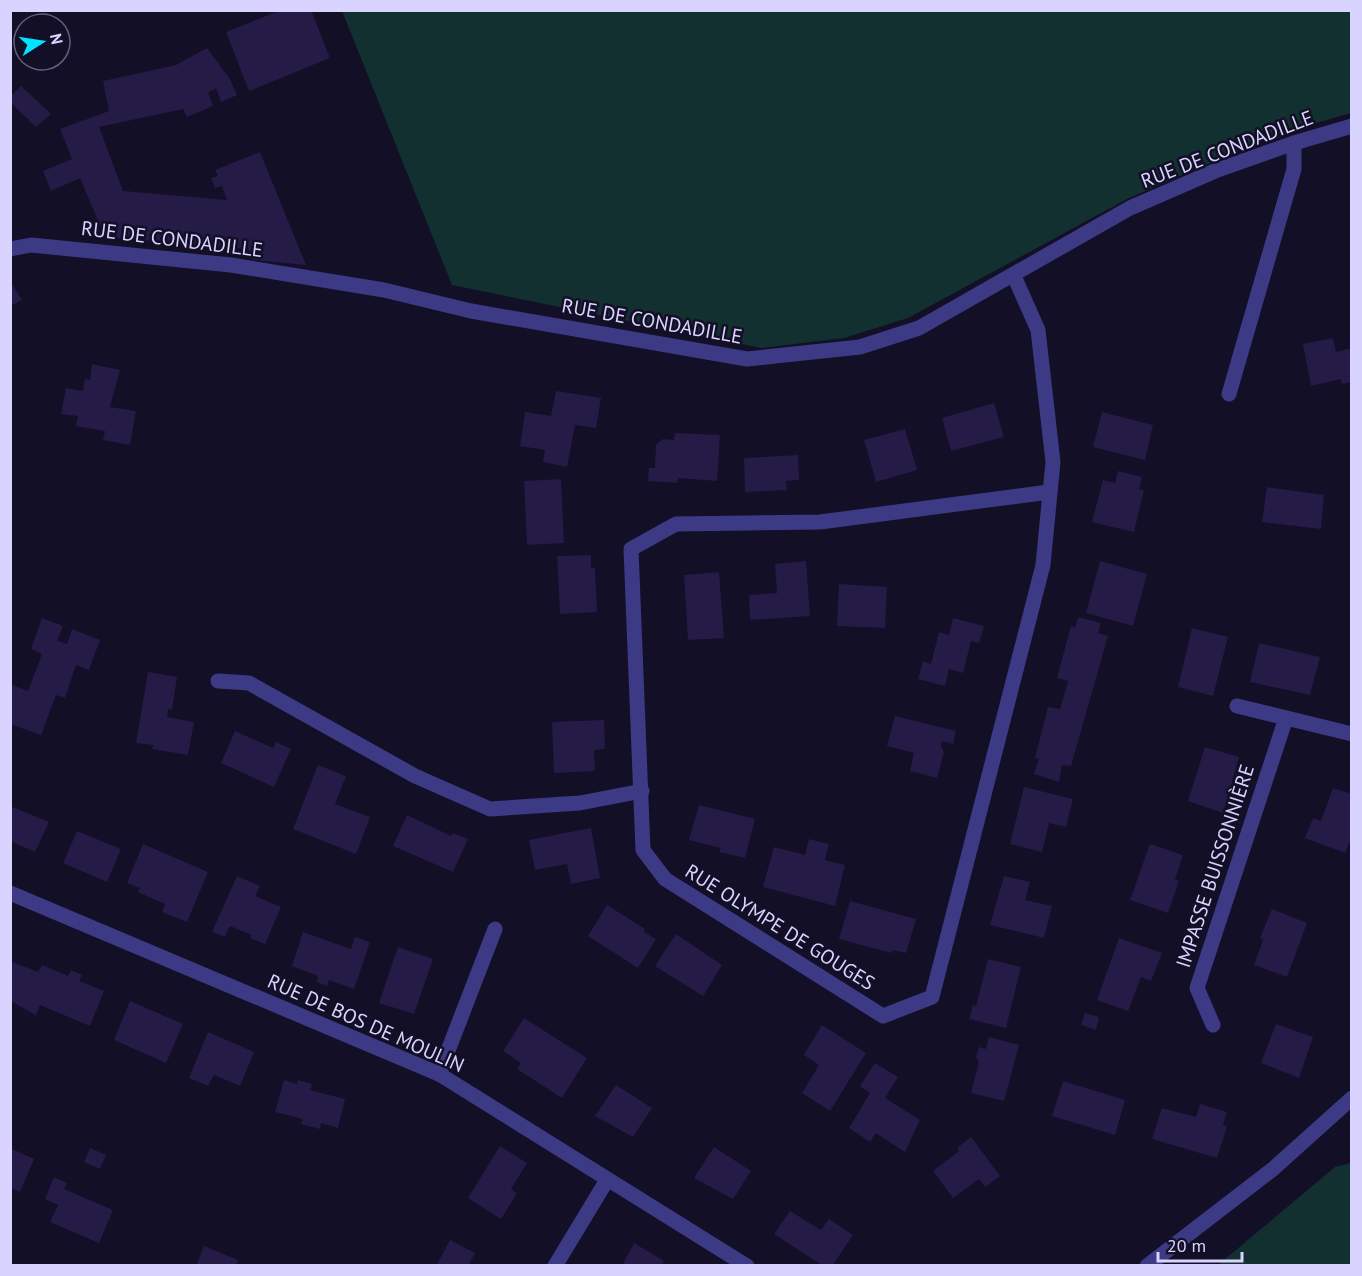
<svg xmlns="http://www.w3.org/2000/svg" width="1362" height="1276" viewBox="0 0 1362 1276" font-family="'PT Sans',sans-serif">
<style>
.green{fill:#12302f}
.building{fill:#241b47}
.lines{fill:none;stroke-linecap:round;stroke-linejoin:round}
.minor{stroke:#3d3a85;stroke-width:15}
.labels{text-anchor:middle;stroke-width:5;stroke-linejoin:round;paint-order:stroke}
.street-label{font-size:20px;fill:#d9d4ff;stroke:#130f26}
</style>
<rect width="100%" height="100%" fill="#130f26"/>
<g class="green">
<polygon points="342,11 1351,11 1351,113 1278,134 1127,199 908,318 844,338 761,348 452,285"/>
<polygon points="1351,1163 1351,1265 1218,1265 1335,1167"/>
</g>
<g class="building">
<polygon points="281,10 311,10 330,58 249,91 226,32"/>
<polygon points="207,48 230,79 237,95 221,102 216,88 208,93 213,106 187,117 183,109 99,127 123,191 227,200 222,186 215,188 211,178 218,176 215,170 260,152 306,265 253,260 248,249 105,237 80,178 51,191 43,171 72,159 60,129 109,111 103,81 176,65"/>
<polygon points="21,86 51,114 36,127 10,102 10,97"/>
<polygon points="10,281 22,300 10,306"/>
<polygon points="1333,338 1336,352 1352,348 1352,382 1342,384 1341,379 1311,386 1303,344"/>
<polygon points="92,364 120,370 110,407 136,411 130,445 103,440 105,431 76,426 78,416 61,414 66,388 83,391 85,379 90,380"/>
<polygon points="556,391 601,398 596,428 575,425 567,467 543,462 545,450 520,446 525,412 551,416"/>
<polygon points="994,403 1004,437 951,451 942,418"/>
<polygon points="1102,412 1153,425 1145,460 1093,447"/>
<polygon points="905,429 917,470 876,482 864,440"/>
<polygon points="675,433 720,435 717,481 678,478 677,483 648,481 649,468 655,468 656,445 663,439 674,440"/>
<polygon points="798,455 799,480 786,481 787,490 745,492 744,458"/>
<polygon points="1118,471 1142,477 1139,489 1144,490 1134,532 1092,522 1103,480 1115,483"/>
<polygon points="561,479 564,543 527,545 524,481"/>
<polygon points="1267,487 1324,495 1321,529 1262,522"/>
<polygon points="591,555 591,568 595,568 597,612 560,614 557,556"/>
<polygon points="806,561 810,616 750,620 749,595 777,593 775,564"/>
<polygon points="1100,561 1147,574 1133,626 1086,613"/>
<polygon points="719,572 724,638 688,640 684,575"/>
<polygon points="839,584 887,587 885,628 837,626"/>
<polygon points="1078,617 1101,623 1098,633 1108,636 1071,766 1062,765 1059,782 1034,774 1039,759 1035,758 1048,707 1060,709 1068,681 1057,678 1071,626 1075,628"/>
<polygon points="42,618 63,626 57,641 67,644 72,629 100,640 89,670 76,665 65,698 56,695 41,735 10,724 10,684 28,691 42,654 31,649"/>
<polygon points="953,618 984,626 979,643 971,641 963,673 949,669 945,686 918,679 923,661 931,664 939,632 949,635"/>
<polygon points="1192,628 1228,637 1213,696 1178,687"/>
<polygon points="1259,643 1320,657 1310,695 1250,682"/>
<polygon points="148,672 177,677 172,710 168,709 167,717 194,722 188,755 152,749 153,745 136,743"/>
<polygon points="895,716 956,731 953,744 942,741 941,746 944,752 937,778 910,771 914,753 887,746"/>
<polygon points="604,720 605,749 594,750 595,771 554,773 552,722"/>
<polygon points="235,731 273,748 276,742 291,749 274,787 221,763"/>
<polygon points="1205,747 1239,757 1223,813 1188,801"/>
<polygon points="318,765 346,776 335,804 370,817 356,854 293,829"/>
<polygon points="1024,787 1073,799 1066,827 1049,823 1042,852 1010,844"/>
<polygon points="1333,788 1352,794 1352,836 1345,853 1305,838 1313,818 1321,821"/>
<polygon points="699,805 755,819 745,858 719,852 721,848 689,840"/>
<polygon points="10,806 49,822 35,852 10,841"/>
<polygon points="407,815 451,836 453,833 468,839 453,872 393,846"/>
<polygon points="591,828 600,878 571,884 567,864 535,870 529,840"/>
<polygon points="77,831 121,849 107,882 63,863"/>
<polygon points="809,839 829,844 825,860 845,865 835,906 763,887 774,847 805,855"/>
<polygon points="143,844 208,872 187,922 162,912 165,904 138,892 140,888 127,883"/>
<polygon points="1150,844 1183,855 1175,879 1179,881 1168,913 1130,900"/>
<polygon points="237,876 260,886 255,896 281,907 265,944 250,938 252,935 230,926 225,937 212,932"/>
<polygon points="1004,876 1030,882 1025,900 1052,906 1044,938 990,925"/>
<polygon points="850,901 916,919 906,953 893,950 892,953 839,939"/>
<polygon points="607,905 645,929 644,932 656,939 638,968 588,936"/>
<polygon points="1272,909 1307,923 1287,977 1254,965 1263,940 1260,938"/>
<polygon points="303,932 351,949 355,937 370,942 354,989 329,980 327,986 317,982 318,976 292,966"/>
<polygon points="676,934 722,965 703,996 655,966"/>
<polygon points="1119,938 1162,953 1151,981 1141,977 1128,1011 1097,1000"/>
<polygon points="398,947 433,959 414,1014 379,1003"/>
<polygon points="988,959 1021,967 1006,1028 969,1019 973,1005 976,1006"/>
<polygon points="10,961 38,972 42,965 68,976 71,970 82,975 79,981 104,991 90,1026 40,1005 36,1015 10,1001"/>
<polygon points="130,1001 183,1024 166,1063 114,1040"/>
<polygon points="1085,1013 1099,1017 1096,1030 1081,1025"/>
<polygon points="524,1018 587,1058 562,1098 517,1069 521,1063 503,1051"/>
<polygon points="1276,1024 1313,1037 1299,1078 1261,1063"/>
<polygon points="822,1025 866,1053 830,1111 802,1093 819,1065 804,1055"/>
<polygon points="208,1032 254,1052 240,1086 214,1075 208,1086 189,1078"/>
<polygon points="989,1037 1019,1045 1004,1101 971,1093 979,1062 976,1057 979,1047 986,1049"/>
<polygon points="875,1063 898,1077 885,1098 920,1120 905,1152 876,1133 870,1142 849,1128 870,1093 860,1086"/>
<polygon points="284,1080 297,1084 298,1080 312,1084 310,1090 345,1099 338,1128 321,1123 320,1129 301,1124 303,1119 275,1112"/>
<polygon points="1063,1081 1125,1100 1115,1135 1052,1116"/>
<polygon points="616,1085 652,1108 633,1137 595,1116"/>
<polygon points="1200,1104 1227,1112 1223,1125 1227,1127 1217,1158 1152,1139 1162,1108 1196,1117"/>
<polygon points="971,1137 1000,1176 985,1187 979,1179 953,1198 933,1171 959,1151 957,1148"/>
<polygon points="500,1146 527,1163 511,1189 517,1193 501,1219 468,1198"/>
<polygon points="714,1147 751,1171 733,1199 694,1178"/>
<polygon points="10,1148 34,1159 20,1192 10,1188"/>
<polygon points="90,1148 106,1155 100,1169 84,1162"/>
<polygon points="54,1177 67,1183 64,1189 113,1210 99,1243 50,1222 58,1205 45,1199"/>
<polygon points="790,1211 821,1230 829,1219 853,1235 832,1266 823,1266 774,1234"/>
<polygon points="450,1240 475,1253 468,1266 436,1266"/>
<polygon points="634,1243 664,1261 661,1266 622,1266"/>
<polygon points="204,1246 238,1260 236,1266 196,1266"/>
</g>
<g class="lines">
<g class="minor">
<polyline points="10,249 31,245 231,265 384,290 471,311 747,359 860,347 919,328 1130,208 1215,171 1294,143 1352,126"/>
<polyline points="1014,276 1038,330 1053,462 1043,565 932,997 883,1016 665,879 643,850 631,549 676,524 820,522 1049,492"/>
<polyline points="1229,394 1294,169 1294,143"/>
<polyline points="218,681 249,683 415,776 490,809 580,803 642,791"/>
<polyline points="1237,706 1352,734"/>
<polyline points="10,893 439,1074 747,1266"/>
<polyline points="1213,1025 1197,988 1286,718"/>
<polyline points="439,1074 495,929"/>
<polyline points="555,1266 607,1180"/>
<polyline points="1147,1266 1273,1169 1352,1098"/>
</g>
</g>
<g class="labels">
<g class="street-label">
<text transform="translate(1227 149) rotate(-21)" y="7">RUE DE CONDADILLE</text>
<text transform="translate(172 239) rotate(7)" y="7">RUE DE CONDADILLE</text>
<text transform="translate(652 321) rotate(10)" y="7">RUE DE CONDADILLE</text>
<text transform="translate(1215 866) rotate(-72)" y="7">IMPASSE BUISSONNIÈRE</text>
<text transform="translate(780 927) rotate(32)" y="7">RUE OLYMPE DE GOUGES</text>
<text transform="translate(366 1023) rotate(24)" y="7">RUE DE BOS DE MOULIN</text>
</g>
</g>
<rect width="1362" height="1276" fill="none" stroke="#d9d4ff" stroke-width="24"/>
<g transform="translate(42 42) rotate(78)"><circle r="28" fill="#130f26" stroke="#625e7d" stroke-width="1.5"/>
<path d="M0-4.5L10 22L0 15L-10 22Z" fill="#00e5ff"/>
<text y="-9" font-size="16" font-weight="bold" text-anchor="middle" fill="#d9d4ff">N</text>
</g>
<path d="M1158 1252v9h84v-9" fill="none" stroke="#d9d4ff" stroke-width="3"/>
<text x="1167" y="1252" font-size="18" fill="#d9d4ff" stroke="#130f26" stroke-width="4.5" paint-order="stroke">20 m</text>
</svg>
